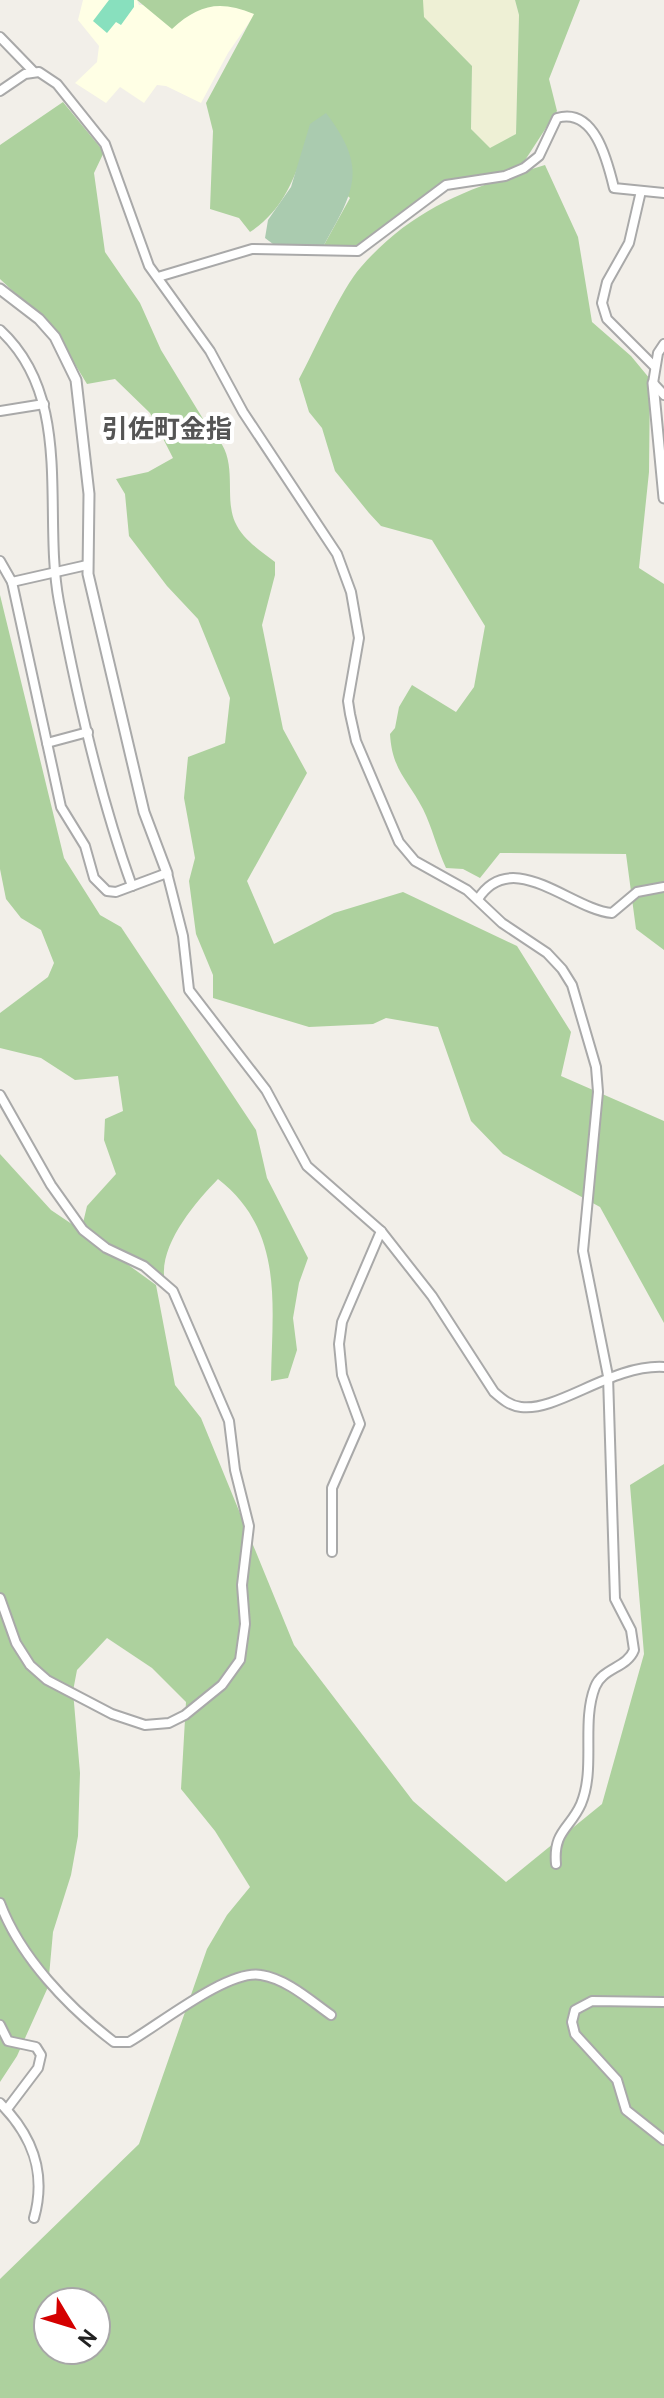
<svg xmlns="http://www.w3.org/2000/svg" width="664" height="2398" viewBox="0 0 664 2398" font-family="Overpass,'Noto Sans JP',sans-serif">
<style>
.education{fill:#ffffe5}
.farmland{fill:#eef0d5}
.forest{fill:#add19e;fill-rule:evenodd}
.cemetery{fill:#aacbaf}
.pitch{fill:#88e0be}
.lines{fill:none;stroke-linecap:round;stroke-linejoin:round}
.minor-casing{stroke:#a9a9a9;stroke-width:12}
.tertiary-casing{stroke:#a9a9a9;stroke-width:13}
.minor{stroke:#fff;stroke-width:8}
.tertiary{stroke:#fff;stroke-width:9}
.labels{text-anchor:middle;stroke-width:8;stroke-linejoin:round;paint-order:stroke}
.neighbourhood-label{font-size:26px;font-weight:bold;fill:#555;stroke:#fff}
</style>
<rect width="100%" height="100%" fill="#f2efe9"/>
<polygon class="education" points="83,0 137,0 139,5 197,6 220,2 242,4 255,14 228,53 201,103 166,86 157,85 144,103 120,87 106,103 75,83 97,62 99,46 78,20"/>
<polygon class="farmland" points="423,0 515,0 519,15 516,134 490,149 471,129 472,66 423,17"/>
<g class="forest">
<path d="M137,0H423L424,17L472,66L471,129L490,148L516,134L519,15L515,0H580L549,79L557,111L518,171L438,190L358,251L324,245L350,198L302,156C291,187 279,213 250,232L239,218L210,209L213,131L206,103L254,14C220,0 199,4 172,29Z"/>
<path d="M63,102L104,152L94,173L105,252L140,303L161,350L211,432C241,456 223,495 235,522C243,540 260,550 275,562V575L262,625L283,729L307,773L247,881L274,944L334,913L403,892L517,946L571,1032L561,1076L664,1121V1323L600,1207L503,1154L471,1121L438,1027L386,1018L373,1024L309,1027L213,998V975L196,934L189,881L195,858L184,798L188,757L225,743L230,698L198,619L167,586L129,536L125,494L116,479L148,472L173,458L150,413L115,379L87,384L54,330L0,279V145Z"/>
<path d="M545,165L578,237L592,322L631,356L650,379L649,472L639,568L664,584V950L636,929L626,854L500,853L480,878L463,869L446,868C437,849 432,827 423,809C408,780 392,770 390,734L395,728L399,707L412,685L456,712L474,687L485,626L432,540L381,526L369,513L335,471L322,428L309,412L299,379C315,350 341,289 361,267C413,207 472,187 545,165Z"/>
<path d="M0,595L64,858L100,915L121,927L256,1130L267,1178L308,1258L299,1283L293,1318L297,1350L288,1378L271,1381C272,1306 285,1231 218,1179C194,1204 157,1247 165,1283L105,1248L156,1285L175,1385L201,1418L294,1645L413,1801L506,1882L602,1804L644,1654L630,1485L664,1464V2398H0V2279L139,2144L207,1949L227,1915L250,1887L215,1831L181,1789L186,1702L152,1668L107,1638L77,1670L73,1691L80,1773L78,1836L71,1875L53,1932L48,1987L17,2056L0,2082V1154L51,1210L97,1241L83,1223L87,1206L116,1174L104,1140L105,1119L123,1111L118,1076L75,1080L41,1058L0,1048V1013L48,977L54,963L41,930L21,918L6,899L0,869ZM48,2302H96V2350H48Z"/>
</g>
<path class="cemetery" d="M326,113C368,168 355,190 324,245L277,247L265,238L268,220L291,187L310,124Z"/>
<polygon class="pitch" points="109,0 134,0 134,7 121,25 116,22 107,33 93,21"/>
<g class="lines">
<defs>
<g id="minor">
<polyline points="0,37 33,71"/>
<path d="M0,91L25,74L39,72L57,84L105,144L149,266L210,351L243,412L337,554L351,592L359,638L348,701L350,714L356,741L399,842L415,861L467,890L502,923L547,953L562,969L572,985L596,1067L598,1092L583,1251L608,1376L615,1599L631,1630L634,1650C627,1668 602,1668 595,1687C581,1723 596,1768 581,1804C570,1829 553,1831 556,1864"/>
<polyline points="641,191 629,243 607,282 602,303 607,319 654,366"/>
<path d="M158,277L252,249L358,251L446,185L505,176L524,168L539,156L557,118C594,107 607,159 614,188L664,193"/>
<path d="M0,330C75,399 42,512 59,602C77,697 99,795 132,886"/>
<polyline points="664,344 658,353 653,383 664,395"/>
<polyline points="0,411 44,404"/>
<path d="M0,561L12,582L61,807L85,846L94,878L107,891L116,892L167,873L183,936L189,990L266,1090L307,1166L381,1231L432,1296L494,1392C502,1399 510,1406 521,1407C558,1412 612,1364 664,1367"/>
<polyline points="12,582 87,565"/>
<polyline points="47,743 88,732"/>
<path d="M478,899C512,846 572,910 612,913L637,892L664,887"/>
<polyline points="0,1095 51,1185 83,1230 106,1248 144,1266 173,1291 229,1421 235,1470 249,1526 242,1585 245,1624 240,1660 222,1685 185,1715 169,1723 145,1725 112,1714 47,1680 30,1665 16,1643 0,1598"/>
<polyline points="332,1552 332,1488 360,1424 342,1375 339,1344 342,1322 381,1231"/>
<path d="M0,1903C20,1957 69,2008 114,2042H129C159,2025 228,1969 261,1975C287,1979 311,2001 331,2015"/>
<polyline points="664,2002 592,2001 575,2010 572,2022 575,2034 617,2080 626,2110 664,2140"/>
<polyline points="0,2025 8,2041 36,2047 41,2055 38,2068 7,2109"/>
<path d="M0,2103C32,2135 47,2172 34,2218"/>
</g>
<g id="tertiary">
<polyline points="0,289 39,319 55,337 76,380 89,494 88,574 144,812 167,873"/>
<polyline points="653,383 664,498"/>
</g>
</defs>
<use href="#minor" class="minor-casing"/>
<use href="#tertiary" class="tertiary-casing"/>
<use href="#minor" class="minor"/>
<use href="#tertiary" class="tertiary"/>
</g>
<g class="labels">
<g class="neighbourhood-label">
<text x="167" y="438">引佐町金指</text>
</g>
</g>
<g transform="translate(72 2326) rotate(128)"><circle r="38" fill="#ffffff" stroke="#a7a7a7" stroke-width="2"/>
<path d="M0-6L14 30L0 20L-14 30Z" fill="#d40000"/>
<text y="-12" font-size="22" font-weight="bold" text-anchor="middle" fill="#222222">N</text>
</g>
</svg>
